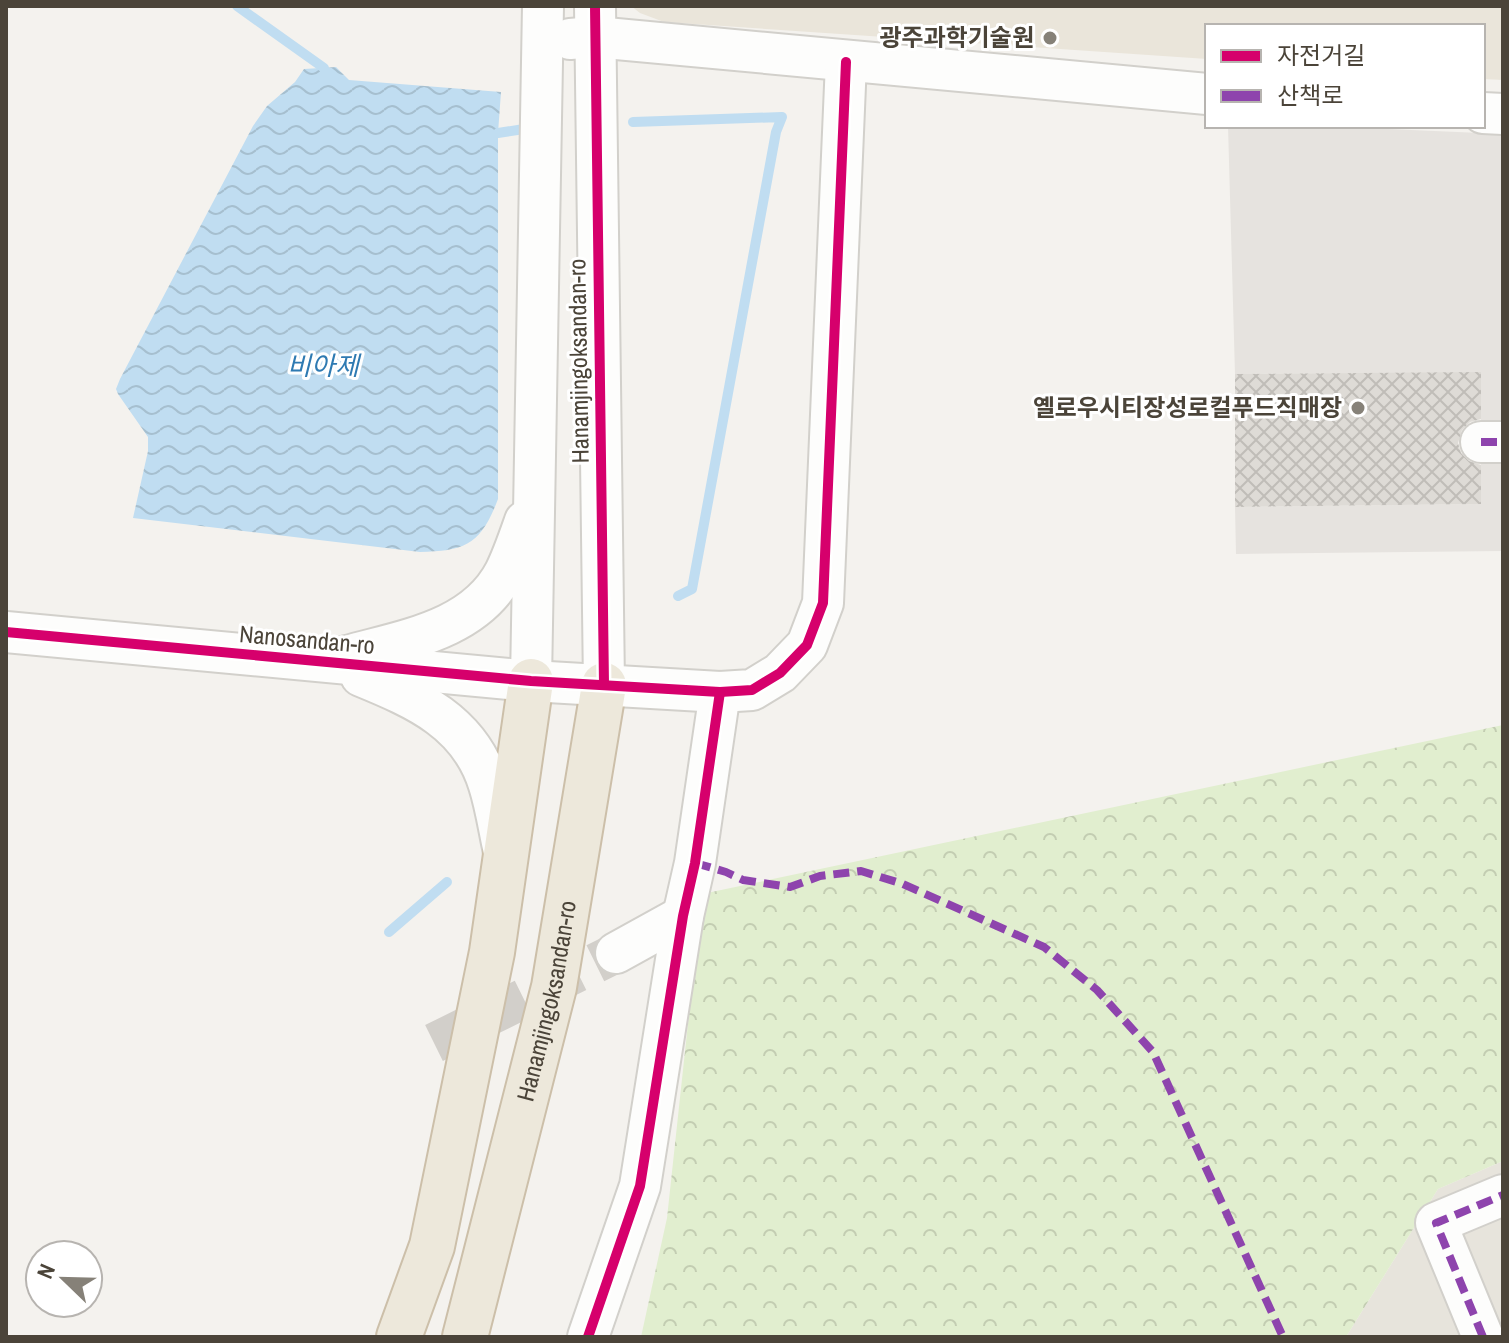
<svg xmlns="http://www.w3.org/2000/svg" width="1509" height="1343" viewBox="0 0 1509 1343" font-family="'Archivo Narrow','Noto Sans KR',sans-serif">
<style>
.residential{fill:#e7e4dc}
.education{fill:#eae5da}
.forest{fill:url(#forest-crowns)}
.parking{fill:#e6e3df}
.water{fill:url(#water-waves)}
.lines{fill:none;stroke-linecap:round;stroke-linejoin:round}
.stream{stroke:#c0ddf1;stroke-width:10}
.building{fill:url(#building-cross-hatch)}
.minor-tunnel{stroke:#d2cfca;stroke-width:40;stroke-dasharray:40 20;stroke-linecap:butt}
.minor-casing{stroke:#d2d0cb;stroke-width:44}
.highway-casing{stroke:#ccbfa9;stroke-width:48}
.minor{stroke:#fdfdfc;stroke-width:40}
.highway{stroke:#ede8db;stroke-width:44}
.quiet{stroke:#8e44ad;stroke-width:8;stroke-dasharray:16 8;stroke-linecap:butt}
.cycleway-casing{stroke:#fff;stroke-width:15}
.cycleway{stroke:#d6006c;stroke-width:10}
.poi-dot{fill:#868178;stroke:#fff;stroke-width:3}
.labels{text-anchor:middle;stroke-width:6;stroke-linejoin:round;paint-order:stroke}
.poi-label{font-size:24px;font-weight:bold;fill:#4b4439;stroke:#fff;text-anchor:end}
.street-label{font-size:24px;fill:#4b4439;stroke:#fff}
.water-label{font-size:26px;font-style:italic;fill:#2e7ab2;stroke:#fff}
</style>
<defs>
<pattern id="forest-crowns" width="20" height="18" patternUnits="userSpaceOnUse" patternTransform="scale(2)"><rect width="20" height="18" fill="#e1eecf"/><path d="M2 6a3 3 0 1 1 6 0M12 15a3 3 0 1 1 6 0" fill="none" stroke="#c3cdb2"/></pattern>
<pattern id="water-waves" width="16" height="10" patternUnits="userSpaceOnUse" patternTransform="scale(2)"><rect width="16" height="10" fill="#c0ddf1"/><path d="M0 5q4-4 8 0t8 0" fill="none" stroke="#a6bfcf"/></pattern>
<pattern id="building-cross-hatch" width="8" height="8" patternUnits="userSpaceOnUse" patternTransform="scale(2)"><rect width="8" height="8" fill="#dedbd6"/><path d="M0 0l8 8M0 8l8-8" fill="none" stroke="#c0bdb8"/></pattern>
</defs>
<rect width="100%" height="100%" fill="#f4f2ee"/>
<polygon class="residential" points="1503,1161 1503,1337 1346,1337 1438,1189"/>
<polygon class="education" points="631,6 1503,6 1503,80 1483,79 1483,26 1207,26 1207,59 664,22 640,13"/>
<polygon class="forest" points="1503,725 1503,1161 1438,1189 1346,1337 641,1337 667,1218 702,894"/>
<polygon class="parking" points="1228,126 1320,126 1503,134 1503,551 1236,554 1235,507 1481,504 1481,373 1235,374"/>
<path class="water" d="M336,67L349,80L501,92L498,133V499C481,544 466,551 420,552L133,518L148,451V437L118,394L116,389L120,379L253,126L267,106L295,82L304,69Z"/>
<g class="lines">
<g class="stream">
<polyline points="237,6 324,68"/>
<polyline points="633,122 782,117 776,132 692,589 678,596"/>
<polyline points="498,133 524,129"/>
<polyline points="389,932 447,882"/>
</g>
</g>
<polygon class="building" points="1481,372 1481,419 1470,422 1462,430 1458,443 1461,453 1469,461 1481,465 1481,504 1235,507 1235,374"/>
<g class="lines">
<polyline class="minor-tunnel" points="434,1043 616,953"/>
<defs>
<g id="minor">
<polyline points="595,6 604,685"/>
<polyline points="570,39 595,37 1207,94"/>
<polyline points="1483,113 1503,114"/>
<polyline points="1481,442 1503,442"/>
<polyline points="6,632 531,681 720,692 752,690 780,673 807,645 823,603 846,62"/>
<path d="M347,656C404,640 475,630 505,572C513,556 519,538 525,521"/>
<path d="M361,676C417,699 470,722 489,785C496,807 499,830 504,852"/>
<polyline points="531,681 543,6"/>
<polyline points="616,953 683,916"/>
<polyline points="588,1337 640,1186 683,916 695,863 720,692"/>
<polyline points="1483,1337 1436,1223 1503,1195"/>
</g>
<g id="highway">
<polyline points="399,1337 432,1246 492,952 531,681"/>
<path id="s1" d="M465,1337L554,987L604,685"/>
</g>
</defs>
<use href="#minor" class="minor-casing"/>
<use href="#highway" class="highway-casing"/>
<use href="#minor" class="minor"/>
<use href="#highway" class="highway"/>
<g class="quiet">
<polyline points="1481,442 1503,442"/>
<polyline points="695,863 726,872 743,880 790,887 820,876 861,871 903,884 1044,947 1097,990 1153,1052 1283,1337"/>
<polyline points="1483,1337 1436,1223 1503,1195"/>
</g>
<defs>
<g id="cycleway">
<polyline points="595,6 604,685"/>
<polyline points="6,632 531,681 720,692 752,690 780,673 807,645 823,603 846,62"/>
<polyline points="588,1337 640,1186 683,916 695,863 720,692"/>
</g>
</defs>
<use href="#cycleway" class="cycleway-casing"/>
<use href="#cycleway" class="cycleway"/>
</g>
<g class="poi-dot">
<circle cx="1050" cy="38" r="8"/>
<circle cx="1358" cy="408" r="8"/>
</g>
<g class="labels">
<g class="poi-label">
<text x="1034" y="46">광주과학기술원</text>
<text x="1342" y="416">옐로우시티장성로컬푸드직매장</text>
</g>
<g class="street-label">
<text transform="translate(579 361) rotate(-91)" y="8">Hanamjingoksandan-ro</text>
<text transform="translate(307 640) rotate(5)" y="8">Nanosandan-ro</text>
<text dy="8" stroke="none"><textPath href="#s1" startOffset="346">Hanamjingoksandan-ro</textPath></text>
</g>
<g class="water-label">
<text x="323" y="375">비아제</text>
</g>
</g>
<rect width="1509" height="1343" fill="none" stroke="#4b4439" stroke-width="16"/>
<rect x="1205" y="24" width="280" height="104" fill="#ffffff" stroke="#b7b4b0" stroke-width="2"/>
<rect x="1221" y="50" width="40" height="12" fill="#d6006c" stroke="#b7b4b0" stroke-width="2"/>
<text x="1277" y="64" font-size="24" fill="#4b4439">자전거길</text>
<rect x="1221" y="90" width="40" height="12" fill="#8e44ad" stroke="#b7b4b0" stroke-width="2"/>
<text x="1277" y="104" font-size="24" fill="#4b4439">산책로</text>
<g transform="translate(64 1279) rotate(293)"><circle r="38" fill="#ffffff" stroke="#b7b4b0" stroke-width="2"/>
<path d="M0-6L14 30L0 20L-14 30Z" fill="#868178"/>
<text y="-12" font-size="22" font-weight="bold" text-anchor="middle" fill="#4b4439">N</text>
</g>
</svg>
